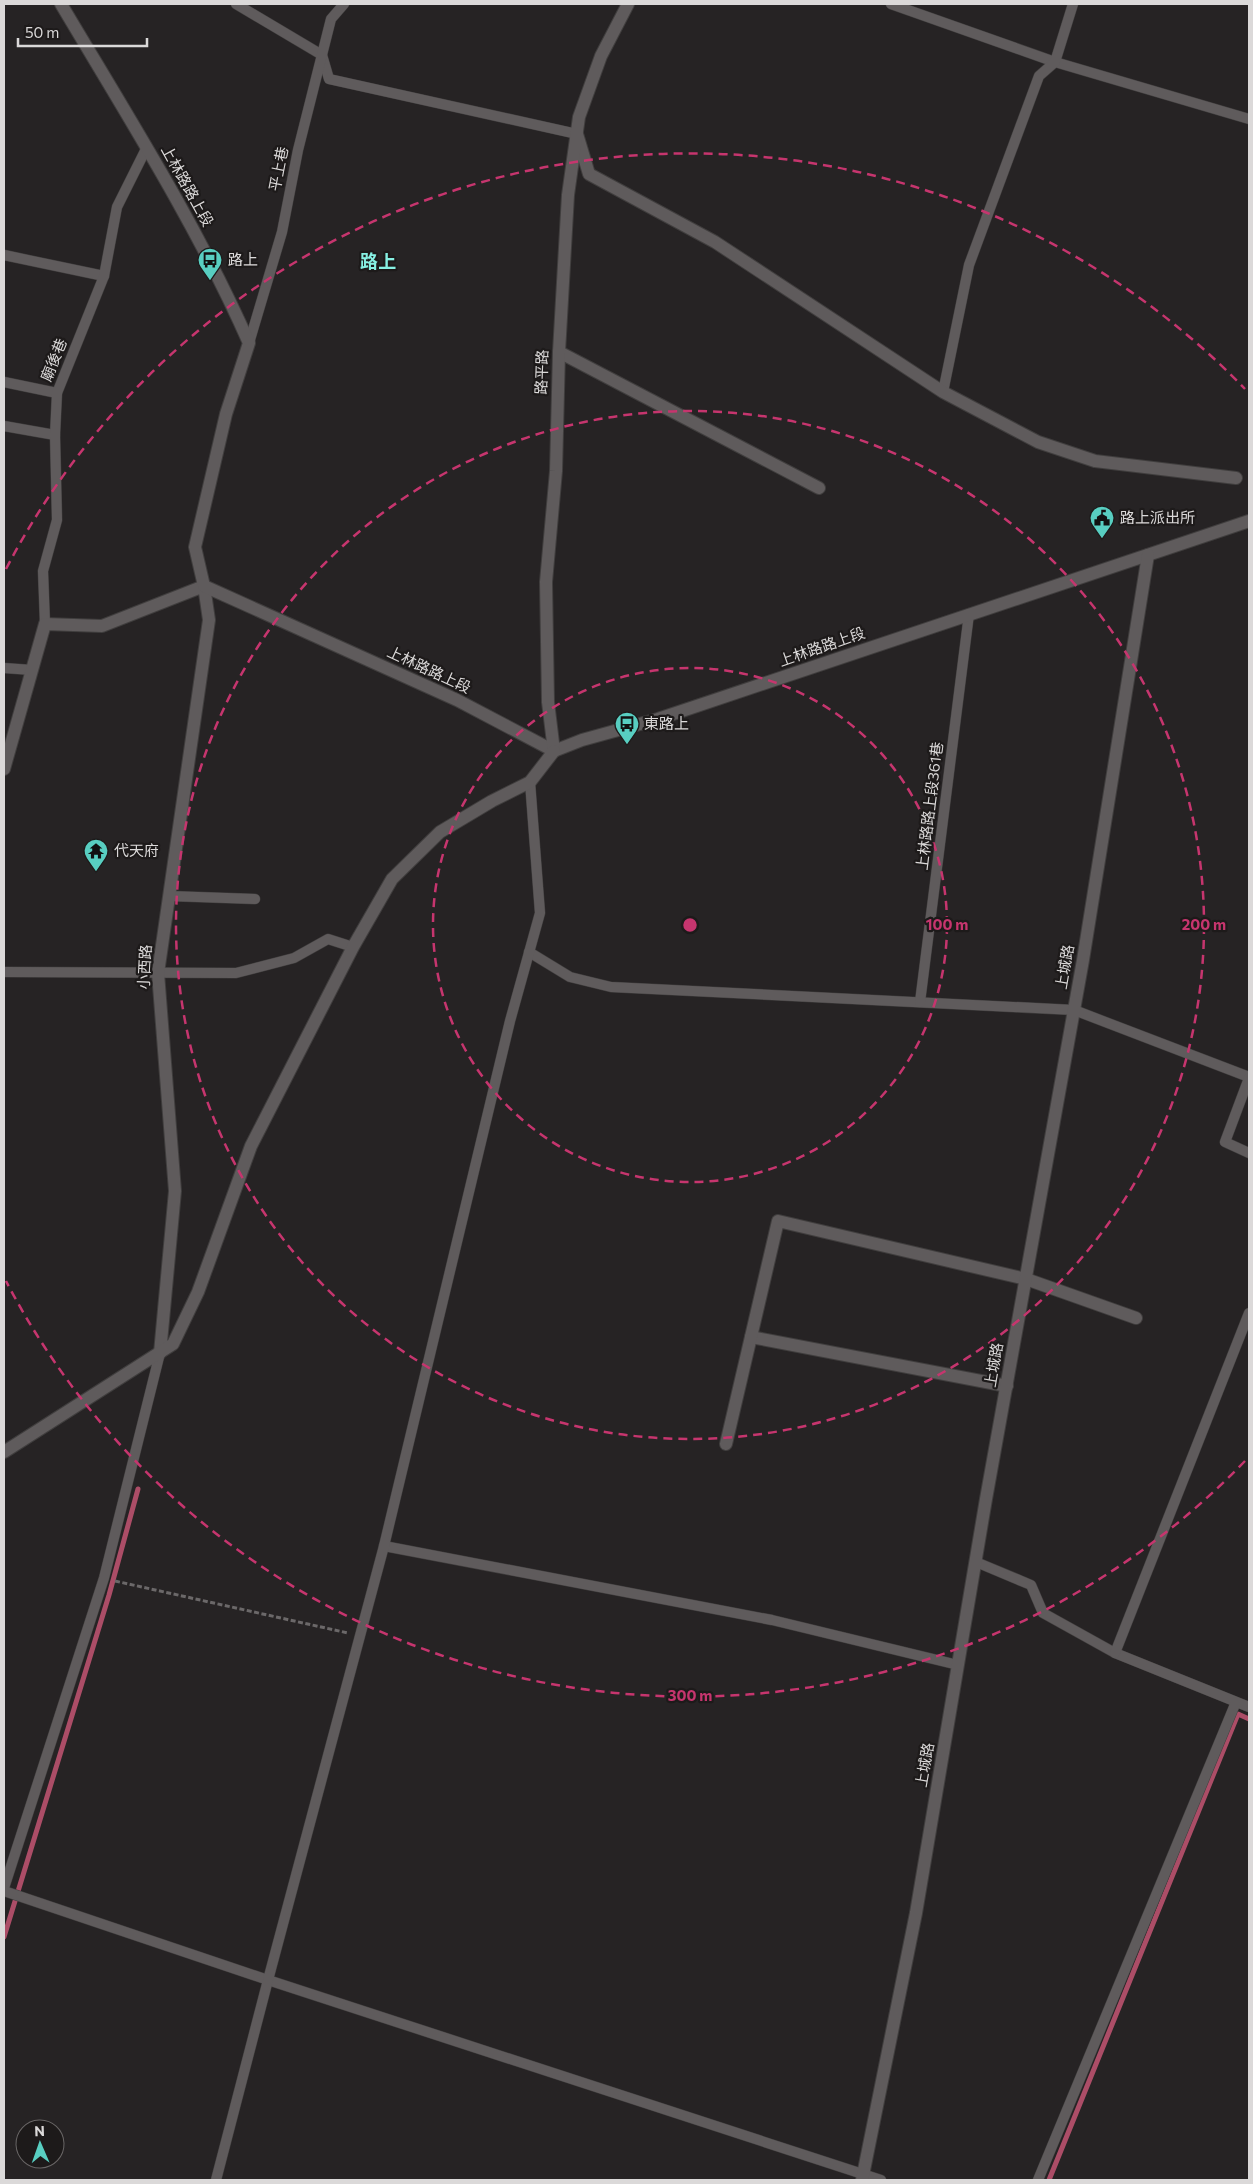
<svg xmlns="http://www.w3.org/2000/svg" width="1253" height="2184" viewBox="0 0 1253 2184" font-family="Commissioner,'Noto Sans TC',sans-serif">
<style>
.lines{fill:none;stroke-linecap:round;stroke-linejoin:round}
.stream{stroke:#ac4d67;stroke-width:5}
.lane-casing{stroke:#403e3e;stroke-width:11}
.street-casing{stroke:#403e3e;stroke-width:14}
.secondary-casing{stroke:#403e3e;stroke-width:14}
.path{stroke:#6b6869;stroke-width:3;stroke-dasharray:5 2.5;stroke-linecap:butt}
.lane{stroke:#5f5b5c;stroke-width:10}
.street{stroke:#5f5b5c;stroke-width:12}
.secondary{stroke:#5f5b5c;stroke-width:12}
.ring{fill:none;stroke:#c6356e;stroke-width:2.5;stroke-dasharray:9 6}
.labels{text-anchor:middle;stroke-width:4.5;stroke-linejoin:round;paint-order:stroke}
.street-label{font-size:15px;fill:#dbd9d9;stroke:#1d1a1a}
.poi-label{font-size:15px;fill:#dbd9d9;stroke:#1d1a1a;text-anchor:start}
.quarter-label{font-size:18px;font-weight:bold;fill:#87f0e3;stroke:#1d1a1a}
.centre{fill:#c6356e;stroke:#1d1a1a;stroke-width:2.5}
.ring-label{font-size:15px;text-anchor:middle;font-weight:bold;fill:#c6356e;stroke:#1d1a1a;stroke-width:4.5;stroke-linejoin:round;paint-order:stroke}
</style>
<rect width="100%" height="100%" fill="#262324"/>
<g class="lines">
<g class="stream">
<polyline points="4,1937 109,1595 138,1489"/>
<polyline points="1049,2180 1238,1714 1249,1719"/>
</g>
<defs>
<g id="lane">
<polyline points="236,4 322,55 329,79 577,134"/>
<polyline points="891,4 1055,62 1249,119"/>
<polyline points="4,255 104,276"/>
<polyline points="249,343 282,232 298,150 331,19 344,4"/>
<polyline points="4,382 57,393"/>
<polyline points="943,392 969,265 1039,76 1055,62 1073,4"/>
<polyline points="4,426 55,435"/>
<polyline points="45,624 43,571 57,520 55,435 57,393 104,276 117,207 147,147"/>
<polyline points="4,668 32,670"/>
<polyline points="169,896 255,899"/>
<polyline points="529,952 570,977 611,987 1074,1010 1249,1077"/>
<polyline points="4,972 236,973 294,958 328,939 353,947"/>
<polyline points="920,1002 969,614"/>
<polyline points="1249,1078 1225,1142 1249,1153"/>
<polyline points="384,1546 772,1620 958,1665"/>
<polyline points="976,1562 1031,1585 1043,1613 1115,1653 1249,1707"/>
<polyline points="1115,1653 1249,1313"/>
<polyline points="4,1888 104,1578 160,1353"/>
<polyline points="4,1891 268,1980 881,2180"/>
<polyline points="216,2180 268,1980 384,1546 510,1021 540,913 530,782"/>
<polyline points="1038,2180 1236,1702"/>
</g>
<g id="street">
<polyline points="577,134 589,174 715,242 943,392 1038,442 1095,461 1236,478"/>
<polyline points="559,352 819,488"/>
<polyline points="4,769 45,624 102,626 204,586 209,620 158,973 175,1191 160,1353"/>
<polyline points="751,1337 1007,1386"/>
<polyline points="726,1444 778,1221 1026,1279 1136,1318"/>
</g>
<g id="secondary">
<path d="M61,4C127,115 197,225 249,343L226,414L195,547L204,586L457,700L554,751L582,740L658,719L1249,521"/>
<polyline points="554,751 548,702 546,582 556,471 559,352 568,195 579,117 601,56 628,4"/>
<polyline points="4,1452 173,1344 198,1292 251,1146 353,947 392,879 440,832 492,801 530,782 554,751"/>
<polyline points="862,2180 916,1913 986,1499 1083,960 1148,555"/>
</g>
</defs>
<use href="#lane" class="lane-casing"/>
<use href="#street" class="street-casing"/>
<use href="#secondary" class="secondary-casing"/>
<polyline class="path" points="115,1581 348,1633"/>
<use href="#lane" class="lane"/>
<use href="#street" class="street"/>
<use href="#secondary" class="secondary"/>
</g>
<g class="ring">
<circle cx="690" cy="925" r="257"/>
<circle cx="690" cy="925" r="514"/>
<path d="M1245 1461A771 771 0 0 1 6 1281M6 569A771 771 0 0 1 1245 389"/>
</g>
<defs>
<symbol id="bus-pin" viewBox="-11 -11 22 30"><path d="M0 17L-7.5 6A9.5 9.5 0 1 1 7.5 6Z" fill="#58cec1" stroke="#1d1a1a"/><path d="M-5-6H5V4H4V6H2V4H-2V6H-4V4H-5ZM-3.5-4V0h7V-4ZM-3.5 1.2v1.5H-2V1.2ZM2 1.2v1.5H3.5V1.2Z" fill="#111"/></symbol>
<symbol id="civic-pin" viewBox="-11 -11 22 30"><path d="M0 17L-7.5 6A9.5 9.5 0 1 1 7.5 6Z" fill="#58cec1" stroke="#1d1a1a"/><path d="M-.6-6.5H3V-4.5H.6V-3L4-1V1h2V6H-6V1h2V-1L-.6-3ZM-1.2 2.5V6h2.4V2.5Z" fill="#111"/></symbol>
<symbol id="temple-pin" viewBox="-11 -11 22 30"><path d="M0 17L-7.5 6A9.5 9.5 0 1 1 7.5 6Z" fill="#58cec1" stroke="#1d1a1a"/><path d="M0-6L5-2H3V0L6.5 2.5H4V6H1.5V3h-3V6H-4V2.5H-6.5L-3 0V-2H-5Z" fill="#111"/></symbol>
</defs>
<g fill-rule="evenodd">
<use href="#bus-pin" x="196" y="246" width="28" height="38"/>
<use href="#civic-pin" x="1088" y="504" width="28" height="38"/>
<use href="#bus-pin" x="613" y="710" width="28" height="38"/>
<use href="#temple-pin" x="82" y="837" width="28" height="38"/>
</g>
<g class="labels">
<g class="street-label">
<text transform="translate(279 169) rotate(-79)" y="5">平上巷</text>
<text transform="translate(187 186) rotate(61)" y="5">上林路路上段</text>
<text transform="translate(54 360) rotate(-68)" y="5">廟後巷</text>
<text transform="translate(542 372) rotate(-88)" y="5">路平路</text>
<text transform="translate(822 647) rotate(-19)" y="5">上林路路上段</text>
<text transform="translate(429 670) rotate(25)" y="5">上林路路上段</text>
<text transform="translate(930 806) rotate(-83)" y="5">上林路路上段361巷</text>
<text transform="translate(145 967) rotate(-87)" y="5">小西路</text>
<text transform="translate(1065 967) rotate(-80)" y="5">上城路</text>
<text transform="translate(994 1365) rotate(-80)" y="5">上城路</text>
<text transform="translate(925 1765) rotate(-80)" y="5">上城路</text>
</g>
<g class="poi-label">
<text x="228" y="265">路上</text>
<text x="1120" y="523">路上派出所</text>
<text x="644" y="729">東路上</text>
<text x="114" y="856">代天府</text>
</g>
<g class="quarter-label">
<text x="378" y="268">路上</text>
</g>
</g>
<circle cx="690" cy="925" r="8" class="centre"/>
<g class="ring-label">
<text x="947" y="930">100 m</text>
<text x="1204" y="930">200 m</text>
<text x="690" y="1701">300 m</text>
</g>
<rect width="1253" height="2184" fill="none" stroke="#dbd9d9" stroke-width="10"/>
<g transform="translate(40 2144) rotate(358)"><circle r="24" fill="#1d1a1a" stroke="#696666"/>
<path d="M0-4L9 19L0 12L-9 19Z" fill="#58cec1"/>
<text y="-8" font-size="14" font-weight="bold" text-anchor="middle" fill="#dbd9d9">N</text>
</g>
<path d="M18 38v8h129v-8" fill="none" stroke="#dbd9d9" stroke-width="2.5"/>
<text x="25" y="38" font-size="15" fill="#dbd9d9" stroke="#1d1a1a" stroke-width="4" paint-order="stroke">50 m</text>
</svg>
